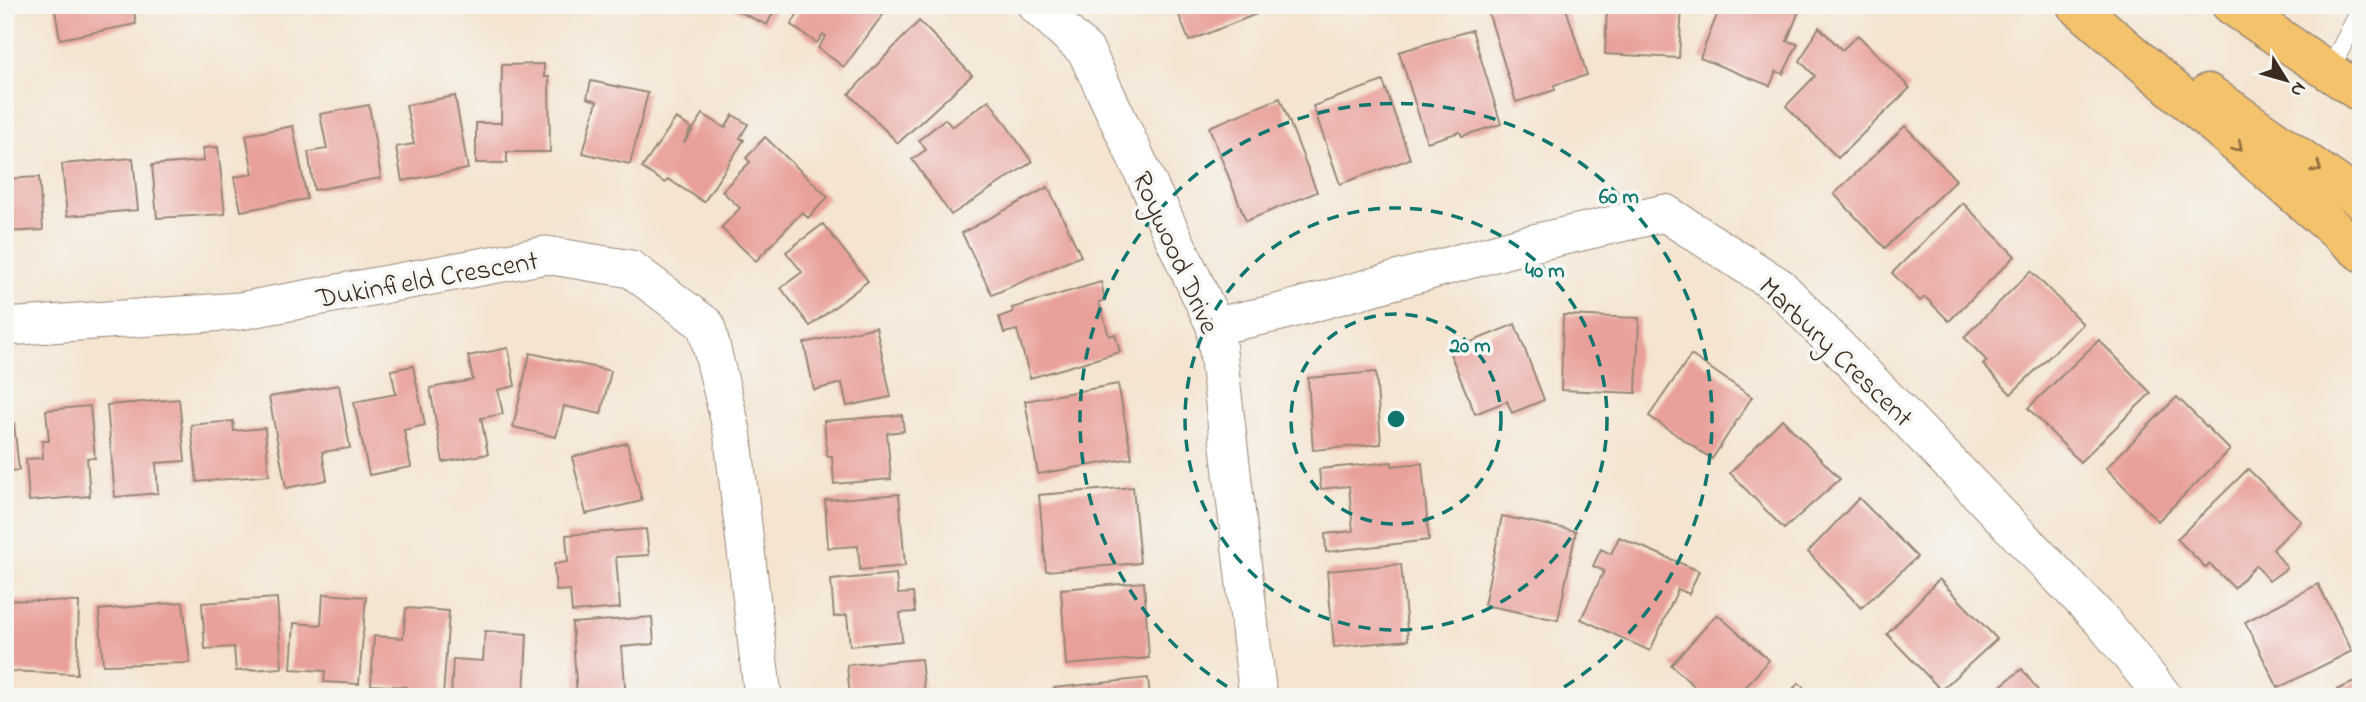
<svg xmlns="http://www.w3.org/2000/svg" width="2366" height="702" viewBox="0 0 2366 702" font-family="'Indie Flower',sans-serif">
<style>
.building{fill:#e9a09b}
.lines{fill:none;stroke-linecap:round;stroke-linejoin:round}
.service-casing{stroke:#988777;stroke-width:20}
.minor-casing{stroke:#988777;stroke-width:39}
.motorway-casing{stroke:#988777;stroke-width:41}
.service{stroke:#fff;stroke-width:18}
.minor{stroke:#fff;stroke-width:37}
.motorway{stroke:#f4c26a;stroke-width:38}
.oneway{stroke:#8e6e40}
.ring{fill:none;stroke:#0f766e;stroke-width:3.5;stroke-dasharray:12 9}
.labels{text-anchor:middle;stroke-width:7;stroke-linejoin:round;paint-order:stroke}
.street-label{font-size:28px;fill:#3b2a1e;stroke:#f6f6f2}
.centre{fill:#0f766e;stroke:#f6f6f2;stroke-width:3.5}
.ring-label{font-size:21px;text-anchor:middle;font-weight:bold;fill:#0f766e;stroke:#f6f6f2;stroke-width:7;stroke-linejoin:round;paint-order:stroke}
</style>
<rect width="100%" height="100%" fill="#f6f6f2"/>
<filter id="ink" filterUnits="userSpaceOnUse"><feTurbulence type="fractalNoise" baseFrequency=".0143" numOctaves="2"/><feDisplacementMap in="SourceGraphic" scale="14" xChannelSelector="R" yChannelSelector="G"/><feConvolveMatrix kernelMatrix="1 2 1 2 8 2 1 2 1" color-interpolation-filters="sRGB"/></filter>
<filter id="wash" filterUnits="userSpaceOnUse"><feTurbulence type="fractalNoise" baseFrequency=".00686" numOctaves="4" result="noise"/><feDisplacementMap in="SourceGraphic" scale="28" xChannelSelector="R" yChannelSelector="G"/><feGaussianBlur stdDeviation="1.57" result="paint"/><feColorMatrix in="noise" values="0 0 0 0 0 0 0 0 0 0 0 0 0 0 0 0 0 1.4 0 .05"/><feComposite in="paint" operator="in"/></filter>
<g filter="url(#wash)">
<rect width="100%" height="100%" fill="#f4e4d0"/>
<g id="blocks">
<g class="building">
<polygon points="54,5 133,5 136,24 60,39"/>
<polygon points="725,5 777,5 767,25"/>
<polygon points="803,5 890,5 844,67 818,48 826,36 823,34 817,43 791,25"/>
<polygon points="1175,5 1279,5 1189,41"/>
<polygon points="1496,5 1565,5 1587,75 1554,85 1555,90 1516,102 1487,8"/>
<polygon points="1607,5 1682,5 1679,58 1605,54"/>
<polygon points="1721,5 1790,5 1800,9 1787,41 1798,44 1783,74 1776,71 1770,86 1700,58"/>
<polygon points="919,21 972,75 898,143 849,94"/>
<polygon points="1819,27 1842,50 1858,35 1910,88 1838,158 1786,106 1815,76 1800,61"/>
<polygon points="1472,30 1501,124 1462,136 1460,132 1427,142 1399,52"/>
<polygon points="544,64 544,77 549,77 550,152 507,152 507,163 476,163 476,123 501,123 502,65"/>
<polygon points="591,81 648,93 630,164 583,153 597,101 587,98"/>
<polygon points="1383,81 1410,159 1340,184 1313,106"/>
<polygon points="455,96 468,169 402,181 396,147 414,144 406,105"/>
<polygon points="1280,98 1317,192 1246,221 1209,127"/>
<polygon points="989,100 1032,162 951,215 912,159 926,150 919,140 945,119 952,127"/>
<polygon points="369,105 381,178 314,190 308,152 327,149 320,114"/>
<polygon points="703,114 725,128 733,115 748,124 740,138 744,140 704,202 668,179 665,183 642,168 676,118 691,128 684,143"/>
<polygon points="293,126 307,199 241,211 234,177 253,174 246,135"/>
<polygon points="1905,126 1956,180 1885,248 1834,194"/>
<polygon points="765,137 828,197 808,218 802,212 756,261 721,228 740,208 722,191 750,162 746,158"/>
<polygon points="218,147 225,214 157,218 152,165 204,161 203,148"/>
<polygon points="133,158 138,210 67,216 62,164"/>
<polygon points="39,177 43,230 5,232 5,179"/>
<polygon points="1048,187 1081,256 992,295 962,233"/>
<polygon points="1963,203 2015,256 1949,321 1925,297 1920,301 1892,273"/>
<polygon points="823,224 868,281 810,326 781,288 802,272 786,252"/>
<polygon points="2031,271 2083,324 2011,394 1983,365 1987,361 1964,337"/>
<polygon points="1101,282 1105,300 1099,302 1109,336 1115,334 1120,352 1030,378 1017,330 1004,333 999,317 1013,312 1012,308"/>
<polygon points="1563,315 1639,318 1636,393 1561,390"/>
<polygon points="1515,324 1544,400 1512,413 1507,401 1475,414 1449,351"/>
<polygon points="876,327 891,397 847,406 842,383 814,390 804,343"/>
<polygon points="2099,340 2151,393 2080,462 2028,408"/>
<polygon points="508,348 515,386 498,390 503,414 481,418 488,454 443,462 430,388 473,380 468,356"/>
<polygon points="530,353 611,371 601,414 564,406 556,437 513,427"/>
<polygon points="1691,355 1752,397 1712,459 1649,416"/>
<polygon points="413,366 425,425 404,430 411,467 369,475 354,402 396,394 391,370"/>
<polygon points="1376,372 1381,444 1313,450 1308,378"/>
<polygon points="1118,384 1132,458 1038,474 1025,401"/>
<polygon points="339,385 350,448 322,452 327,480 286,488 269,397"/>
<polygon points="2177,397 2230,450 2158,521 2106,468"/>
<polygon points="179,399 185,461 156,463 158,493 115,497 107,405"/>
<polygon points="90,406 95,458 87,458 90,496 29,501 26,459 43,458 42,441 49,441 46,410"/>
<polygon points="902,415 904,431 887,433 891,479 834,484 832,456 827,456 824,421"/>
<polygon points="1782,419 1840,479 1784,529 1730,473"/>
<polygon points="233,421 234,431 265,428 269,475 197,482 191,425"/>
<polygon points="14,423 19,470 5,472 5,424"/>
<polygon points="627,443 642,501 586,514 572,457"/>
<polygon points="1392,462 1392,466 1422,463 1429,540 1326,552 1325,534 1353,531 1349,486 1321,489 1319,469"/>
<polygon points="2248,469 2301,521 2273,549 2287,568 2269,581 2256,565 2234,588 2210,564 2206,568 2177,539"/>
<polygon points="1133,487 1140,563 1046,571 1039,495"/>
<polygon points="899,494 905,566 860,570 858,546 828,548 825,500"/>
<polygon points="1859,498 1917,557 1861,608 1808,552"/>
<polygon points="1502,516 1576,531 1558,620 1484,605"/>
<polygon points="646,529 649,555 616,557 620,608 572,612 570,590 556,591 554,564 568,562 566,535"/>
<polygon points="1619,537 1699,571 1689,594 1678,589 1650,651 1581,619 1604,571 1593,566 1601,549 1611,554"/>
<polygon points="1401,564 1408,640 1334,647 1327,571"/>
<polygon points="896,574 898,594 913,593 915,612 900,613 902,641 850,646 847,615 834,617 831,580"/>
<polygon points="1939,579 1997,639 1941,690 1887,634"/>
<polygon points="1144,582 1149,658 1066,665 1061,589"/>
<polygon points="2318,584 2352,651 2278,688 2245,622"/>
<polygon points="323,594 366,597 359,684 324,682 325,671 291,669 294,623 321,625"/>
<polygon points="277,598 282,668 236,671 234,647 205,649 202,603"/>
<polygon points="8,600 79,602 77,674 7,671"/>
<polygon points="183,602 190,663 103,665 99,610"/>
<polygon points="406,608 449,611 443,697 406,697 406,687 371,685 374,636 403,638"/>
<polygon points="1717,614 1769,660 1737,697 1706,697 1671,665"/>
<polygon points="652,617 654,644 622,647 626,697 577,697 572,623"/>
<polygon points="485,631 527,634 524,697 451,697 453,659 483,661"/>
<polygon points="921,659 925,697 850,697 847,665"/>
<polygon points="2022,669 2043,697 1990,697 1989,695"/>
<polygon points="1148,678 1150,697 1055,697 1054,688"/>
<polygon points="2361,679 2361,697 2321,697"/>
<polygon points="1799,683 1813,697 1785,697"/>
</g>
</g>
</g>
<g filter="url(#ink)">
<use href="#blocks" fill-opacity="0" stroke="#988777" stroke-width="2"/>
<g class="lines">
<defs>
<polyline id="service" points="2329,71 2361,9"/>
<g id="minor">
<polyline points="1036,5 1086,51 1215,326 1258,697"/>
<polyline points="1215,326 1277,313 1520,246 1665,213 1780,287 2103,622 2164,697"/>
<polyline points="5,327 240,311 546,255 631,269 706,325 732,431 763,697"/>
</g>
<g id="motorway">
<polyline points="2076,5 2361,252"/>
<polyline points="2231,5 2361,93"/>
<polyline points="2208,93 2361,200"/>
</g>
</defs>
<use href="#service" class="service-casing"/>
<use href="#minor" class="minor-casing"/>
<use href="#motorway" class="motorway-casing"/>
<use href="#service" class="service"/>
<use href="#minor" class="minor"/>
<use href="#motorway" class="motorway"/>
</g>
<defs><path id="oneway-chevron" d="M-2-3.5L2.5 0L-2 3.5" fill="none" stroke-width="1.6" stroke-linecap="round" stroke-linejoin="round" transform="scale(1.75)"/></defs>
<g class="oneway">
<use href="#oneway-chevron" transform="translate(2238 147) rotate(41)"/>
<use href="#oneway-chevron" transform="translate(2317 168) rotate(36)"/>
</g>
</g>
<g class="ring">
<circle cx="1396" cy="419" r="105"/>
<circle cx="1396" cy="419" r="211"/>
<path d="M1245 697A316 316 0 1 1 1547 697"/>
</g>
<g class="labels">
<g class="street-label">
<text transform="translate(1177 252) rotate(66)" y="10">Roywood Drive</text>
<text transform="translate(427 278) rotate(-10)" y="10">Dukinfield Crescent</text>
<text transform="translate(1837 351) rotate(44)" y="10">Marbury Crescent</text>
</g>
</g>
<circle cx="1396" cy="419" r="10" class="centre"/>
<g class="ring-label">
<text x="1619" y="203">60 m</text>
<text x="1545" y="277">40 m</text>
<text x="1470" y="352">20 m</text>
</g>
<rect width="2366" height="702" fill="none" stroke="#f6f6f2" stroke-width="28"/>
<g transform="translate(2286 80) rotate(127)" stroke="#f6f6f2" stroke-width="5" paint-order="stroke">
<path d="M0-5L12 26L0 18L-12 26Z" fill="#3b2a1e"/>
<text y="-10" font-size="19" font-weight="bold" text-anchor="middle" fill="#3b2a1e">N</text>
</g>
</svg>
